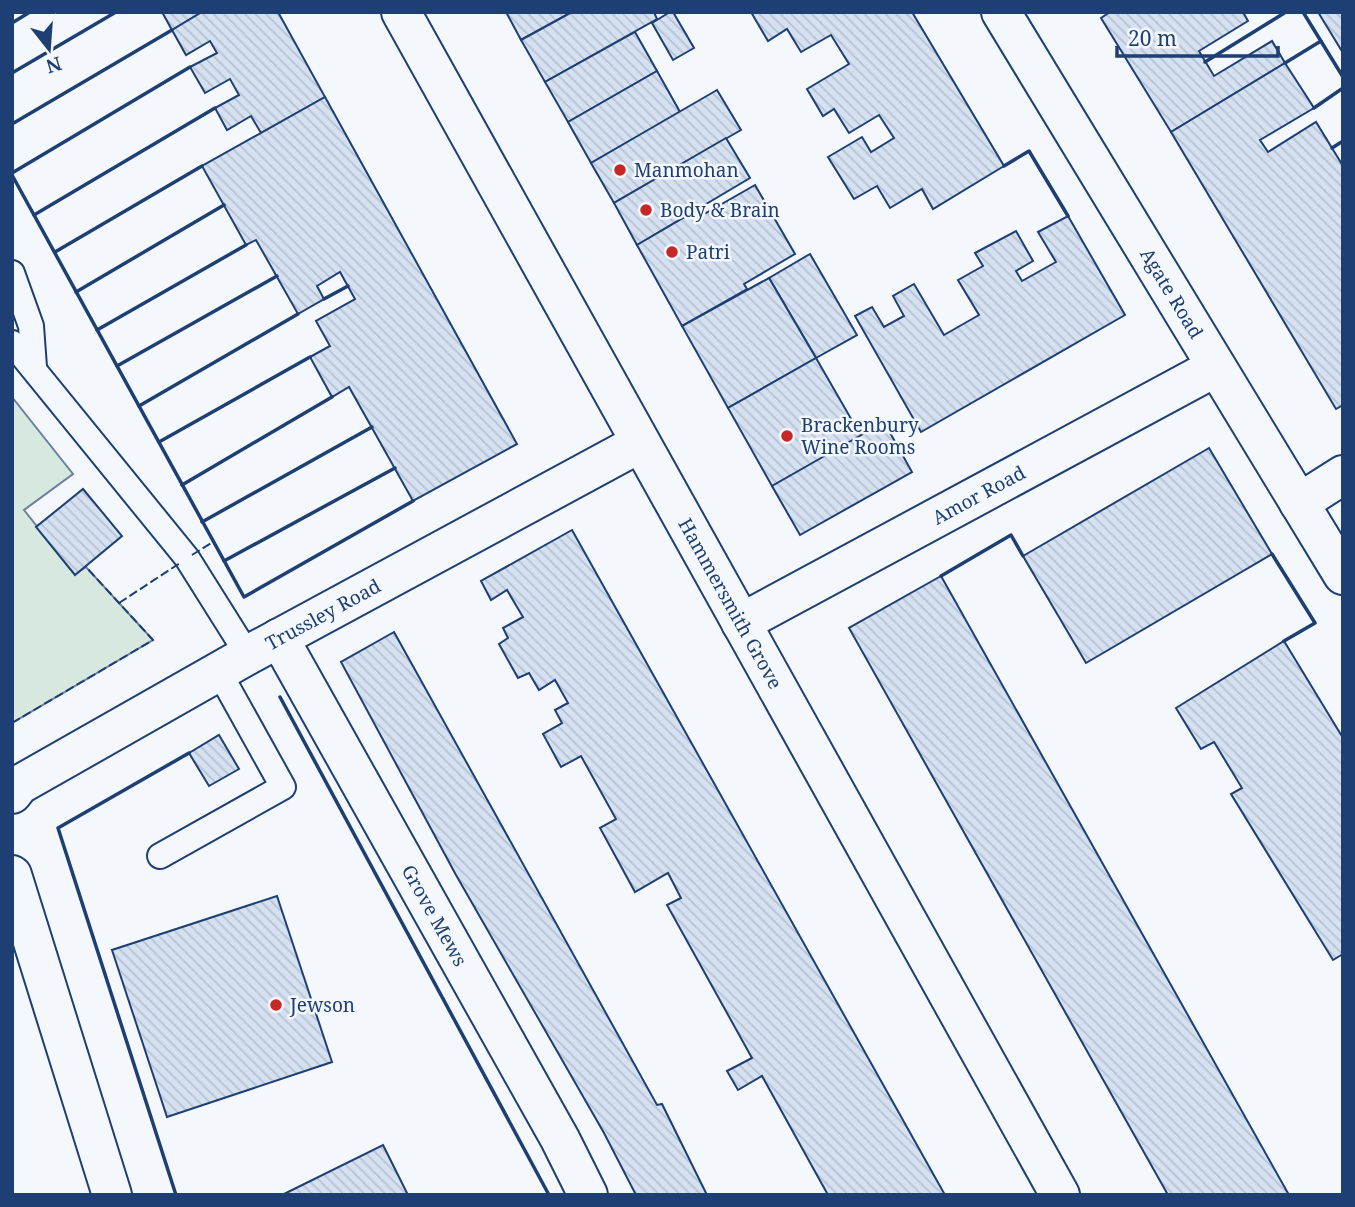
<svg xmlns="http://www.w3.org/2000/svg" width="1355" height="1207" viewBox="0 0 1355 1207" font-family="'Noto Serif',serif">
<style>
.green{fill:#d7e8df;stroke:#687fa3;stroke-width:2}
.building{fill:url(#building-back-hatch);stroke:#1d3f73;stroke-width:2}
.lines{fill:none;stroke-linecap:round;stroke-linejoin:round}
.lane-casing{stroke:#1d3f73;stroke-width:28}
.street-casing{stroke:#1d3f73;stroke-width:42}
.lane{stroke:#f4f7fb;stroke-width:24}
.street{stroke:#f4f7fb;stroke-width:38}
.fence{stroke:#1d3f73;stroke-width:2;stroke-dasharray:9 3.5;stroke-linecap:butt}
.wall{stroke:#1d3f73;stroke-width:3.5}
.poi-dot{fill:#c62828;stroke:#f4f7fb;stroke-width:2.5}
.labels{text-anchor:middle;stroke-width:5;stroke-linejoin:round;paint-order:stroke}
.poi-label{font-size:19px;fill:#1d3f73;stroke:#f4f7fb;text-anchor:start}
.street-label{font-size:19px;fill:#1d3f73;stroke:#f4f7fb}
</style>
<defs>
<pattern id="building-back-hatch" width="6" height="6" patternUnits="userSpaceOnUse" patternTransform="scale(1.75)"><rect width="6" height="6" fill="#d5e0f0"/><path d="M-1 5l2 2M0 0l6 6M5-1l2 2" fill="none" stroke="#b6c1d1"/></pattern>
</defs>
<rect width="100%" height="100%" fill="#f4f7fb"/>
<polygon class="green" points="12,397 73,474 24,510 75,574 86,567 153,640 12,723"/>
<g class="building">
<polygon points="162,12 202,12 172,30"/>
<polygon points="202,12 278,12 325,97 261,133 251,116 227,130 215,108 239,95 230,79 205,93 190,67 217,53 210,41 186,55 172,30"/>
<polygon points="506,12 572,12 521,40"/>
<polygon points="572,12 654,12 657,19 545,82 521,40"/>
<polygon points="670,12 673,12 694,48 673,60 652,23"/>
<polygon points="751,12 912,12 1004,166 933,209 922,189 890,208 877,186 854,199 828,157 862,137 871,152 894,138 879,115 849,133 834,109 823,116 807,89 849,64 831,35 801,52 787,29 768,41"/>
<polygon points="1110,12 1243,12 1248,21 1199,51 1214,76 1272,41 1285,63 1171,132 1101,18"/>
<polygon points="1318,12 1343,12 1343,53"/>
<polygon points="635,32 657,71 568,122 545,82"/>
<polygon points="1285,63 1314,108 1260,140 1268,152 1316,122 1343,166 1343,405 1336,409 1171,132"/>
<polygon points="657,71 680,112 591,163 568,122"/>
<polygon points="717,90 741,130 614,203 591,163"/>
<polygon points="325,97 517,444 413,501 349,387 332,397 310,357 330,346 316,321 355,299 340,272 317,286 324,299 298,314 256,240 246,245 202,166"/>
<polygon points="726,138 750,178 637,245 614,203"/>
<polygon points="755,185 795,254 744,284 747,289 682,326 637,245 702,207 706,213"/>
<polygon points="1068,216 1125,315 921,432 855,316 872,307 884,327 904,316 893,296 914,284 944,335 979,315 958,280 983,266 975,253 1016,231 1033,261 1016,271 1022,281 1056,262 1038,232"/>
<polygon points="810,254 857,335 816,358 769,278"/>
<polygon points="769,278 816,358 728,408 682,326"/>
<polygon points="816,358 861,436 772,486 728,408"/>
<polygon points="884,422 912,472 800,535 772,486"/>
<polygon points="1209,448 1272,554 1086,663 1023,556"/>
<polygon points="83,489 122,536 75,575 36,527"/>
<polygon points="572,530 945,1195 828,1195 762,1076 738,1090 727,1071 752,1058 667,905 681,898 668,873 635,892 600,828 616,819 581,756 561,767 543,734 562,723 555,710 568,703 555,680 539,690 529,673 518,678 499,644 508,638 503,628 523,617 507,590 491,600 481,581"/>
<polygon points="941,576 1289,1195 1168,1195 849,628"/>
<polygon points="394,632 657,1105 662,1104 707,1195 636,1195 604,1133 456,875 341,662"/>
<polygon points="1284,641 1343,738 1343,954 1333,960 1231,794 1242,788 1214,742 1201,749 1176,708"/>
<polygon points="219,735 239,769 209,786 189,753"/>
<polygon points="277,896 332,1062 167,1117 112,950"/>
<polygon points="383,1145 408,1195 282,1195"/>
</g>
<g class="lines">
<defs>
<g id="lane">
<polyline points="12,273 31,326 34,367"/>
<polyline points="12,343 187,558 248,655"/>
<polyline points="160,856 283,787 219,672"/>
</g>
<g id="street">
<path id="s1" d="M401,12L1060,1195"/>
<path id="s2" d="M1001,12L1343,575"/>
<polyline points="1299,503 1343,475"/>
<path id="s3" d="M741,623L1216,367"/>
<path id="s4" d="M279,638L560,1139L588,1195"/>
<path id="s5" d="M12,794L19,785L248,655L640,443"/>
<polyline points="12,875 112,1195"/>
</g>
</defs>
<use href="#lane" class="lane-casing"/>
<use href="#street" class="street-casing"/>
<use href="#lane" class="lane"/>
<use href="#street" class="street"/>
<g class="fence">
<polyline points="192,555 213,542"/>
<polyline points="119,603 180,563"/>
<polyline points="12,723 153,640 86,567"/>
</g>
<g class="wall">
<polyline points="1303,12 1343,77"/>
<polyline points="12,23 30,12"/>
<polyline points="1205,62 1286,12"/>
<polyline points="1285,63 1321,41"/>
<polyline points="12,73 116,12"/>
<polyline points="1314,108 1343,88"/>
<polyline points="12,124 172,30"/>
<polyline points="1332,148 1343,141"/>
<polyline points="1004,166 1029,151 1068,216"/>
<polyline points="12,173 190,67"/>
<polyline points="12,175 244,597 413,501"/>
<polyline points="34,215 215,108"/>
<polyline points="55,252 202,166"/>
<polyline points="76,292 224,205"/>
<polyline points="324,299 348,286"/>
<polyline points="97,330 246,245"/>
<polyline points="117,366 277,276"/>
<polyline points="139,406 298,314"/>
<polyline points="159,442 310,357"/>
<polyline points="182,485 332,397"/>
<polyline points="202,522 372,427"/>
<polyline points="1272,554 1315,623 1284,641"/>
<polyline points="224,561 395,468"/>
<polyline points="941,576 1011,535 1023,556"/>
<polyline points="280,697 549,1195"/>
<polyline points="176,1195 58,828 189,753"/>
</g>
</g>
<g class="poi-dot">
<circle cx="620" cy="170" r="7"/>
<circle cx="646" cy="210" r="7"/>
<circle cx="672" cy="252" r="7"/>
<circle cx="787" cy="436" r="7"/>
<circle cx="276" cy="1005" r="7"/>
</g>
<g class="labels">
<g class="poi-label">
<text x="634" y="177">Manmohan</text>
<text x="660" y="217">Body &amp; Brain</text>
<text x="686" y="259">Patri</text>
<text x="801" y="432">Brackenbury<tspan x="801" dy="22">Wine Rooms</tspan></text>
<text x="290" y="1012">Jewson</text>
</g>
<g class="street-label">
<text dy="7" stroke="none"><textPath href="#s2" startOffset="329">Agate Road</textPath></text>
<text dy="7" stroke="none"><textPath href="#s3" startOffset="270">Amor Road</textPath></text>
<text dy="7" stroke="none"><textPath href="#s1" startOffset="677">Hammersmith Grove</textPath></text>
<text dy="7" stroke="none"><textPath href="#s5" startOffset="360">Trussley Road</textPath></text>
<text dy="7" stroke="none"><textPath href="#s4" startOffset="318">Grove Mews</textPath></text>
</g>
</g>
<rect width="1355" height="1207" fill="none" stroke="#1d3f73" stroke-width="28"/>
<g transform="translate(49 49) rotate(163)" stroke="#f4f7fb" stroke-width="5" paint-order="stroke">
<path d="M0-5L12 26L0 18L-12 26Z" fill="#1d3f73"/>
<text y="-10" font-size="19" font-weight="bold" text-anchor="middle" fill="#1d3f73">N</text>
</g>
<path d="M1117 46v10h161v-10" fill="none" stroke="#1d3f73" stroke-width="3.5"/>
<text x="1128" y="46" font-size="21" fill="#1d3f73" stroke="#f4f7fb" stroke-width="5" paint-order="stroke">20 m</text>
</svg>
